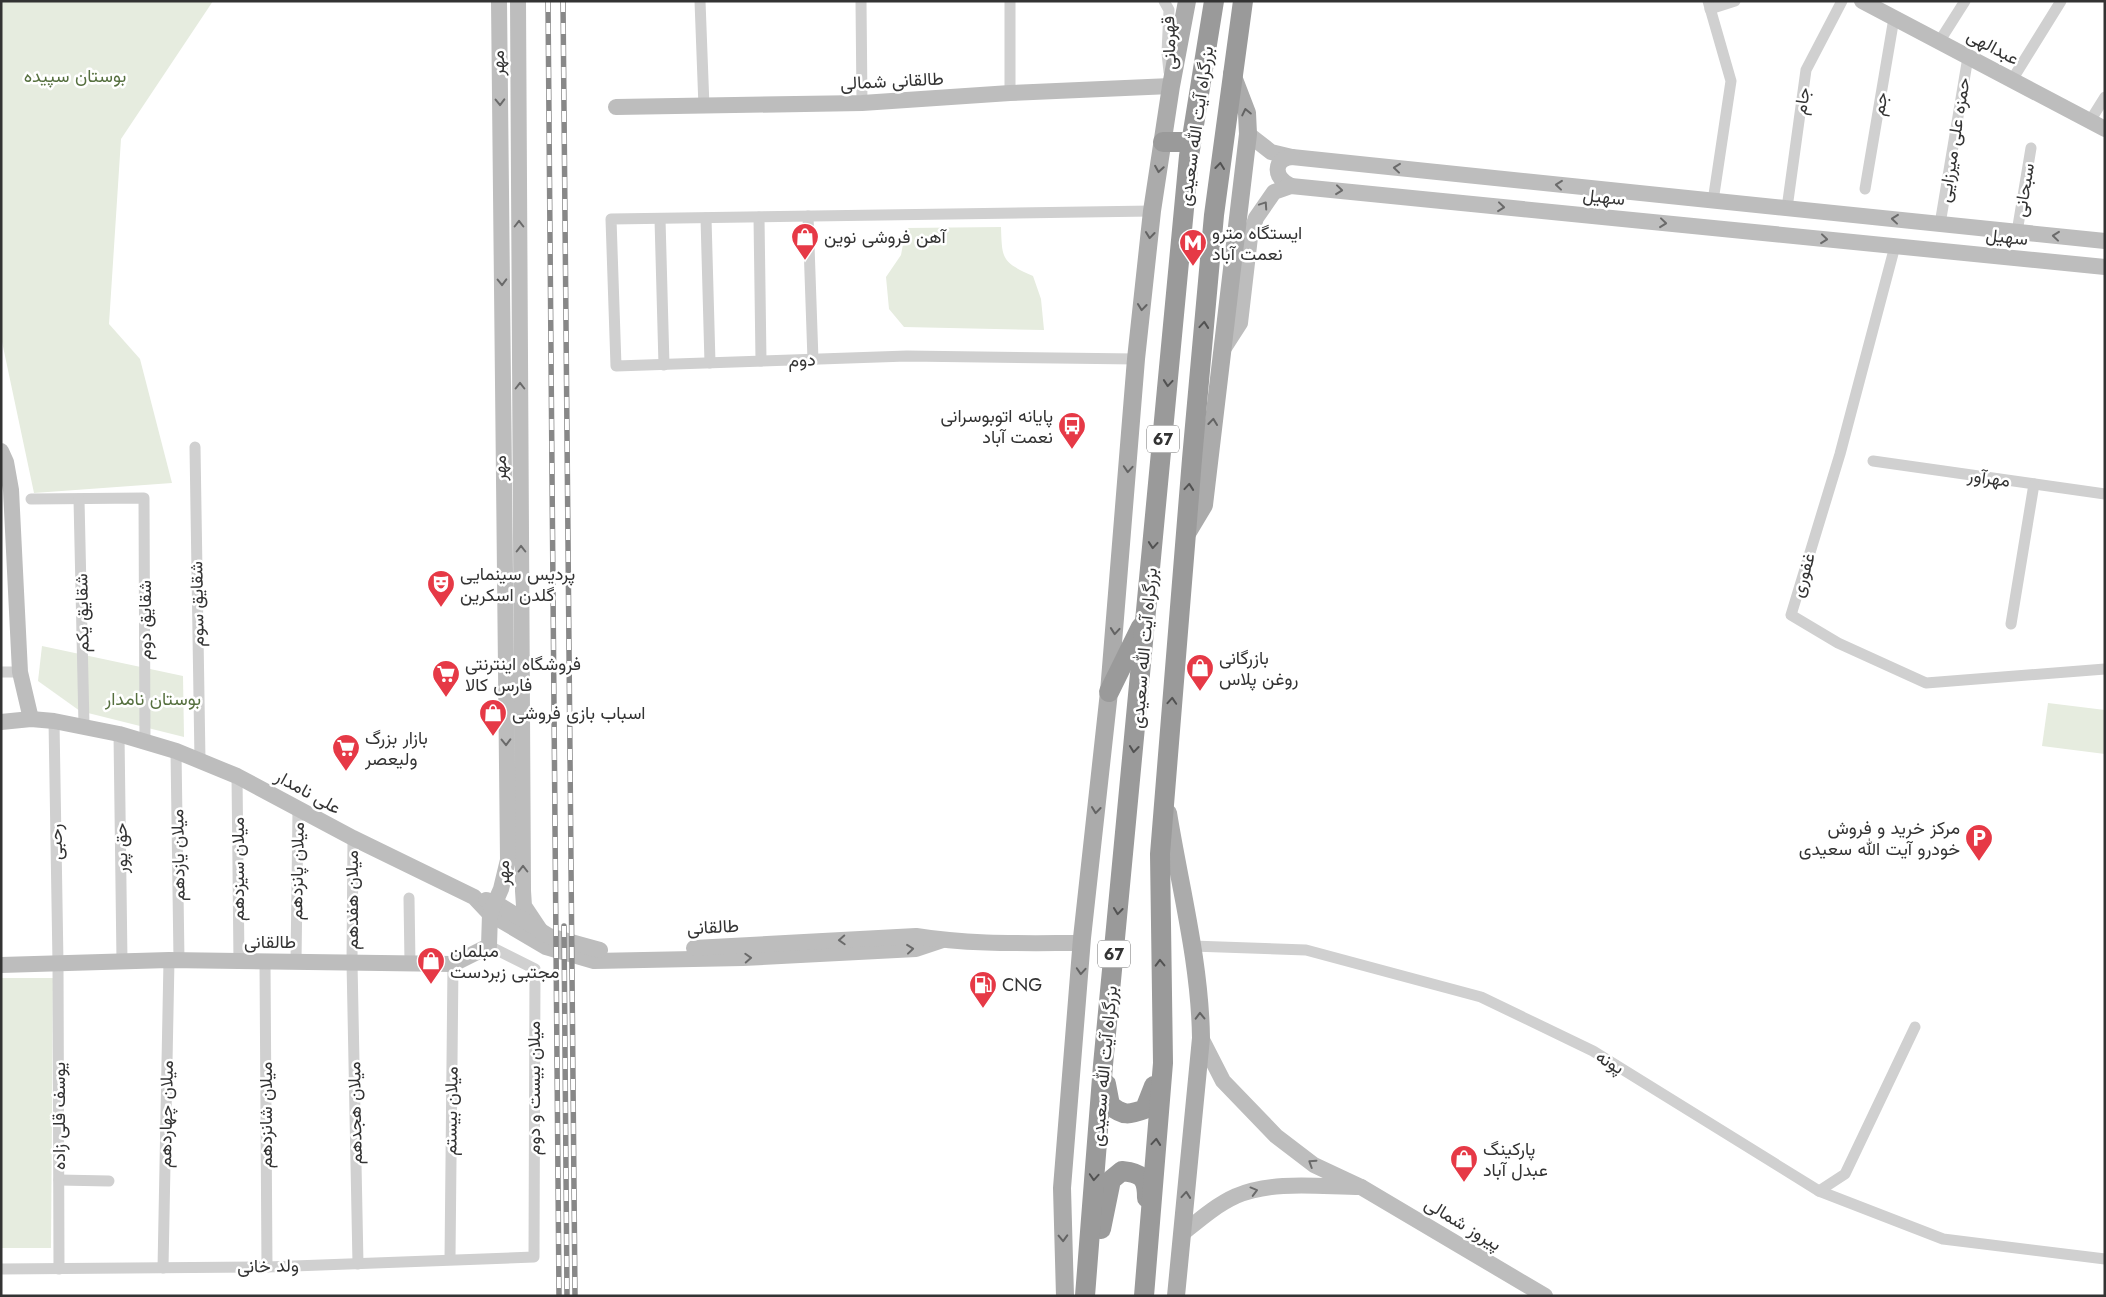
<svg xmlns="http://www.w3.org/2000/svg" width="2106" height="1297" viewBox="0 0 2106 1297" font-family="Jost,Vazirmatn,sans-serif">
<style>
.green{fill:#e6ecdf}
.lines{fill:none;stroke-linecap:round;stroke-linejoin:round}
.street{stroke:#d0d0d0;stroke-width:11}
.secondary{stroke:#bdbdbd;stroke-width:16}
.primary{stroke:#ababab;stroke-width:18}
.highway{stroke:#9a9a9a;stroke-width:20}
.rail-casing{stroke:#888;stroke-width:5.5}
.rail{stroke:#fff;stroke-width:4;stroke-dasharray:11;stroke-linecap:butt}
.oneway{stroke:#6a6a6a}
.oneway2{stroke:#636363}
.oneway3{stroke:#525252}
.labels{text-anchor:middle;stroke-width:5;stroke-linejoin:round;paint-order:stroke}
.shield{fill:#fff;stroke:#707070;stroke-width:1}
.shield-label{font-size:16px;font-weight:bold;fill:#333}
.street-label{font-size:18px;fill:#333;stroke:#fff}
.park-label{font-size:18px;fill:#56703f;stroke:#fff}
.poi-label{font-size:18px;fill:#333;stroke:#fff;text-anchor:start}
</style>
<rect width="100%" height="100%" fill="#fff"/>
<g class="green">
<polygon points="1,1 213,1 121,139 109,324 140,359 172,483 34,493 1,337"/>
<path d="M1001,227C1002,260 1002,262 1033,276L1041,299L1044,330L904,327L889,309L886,277L901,255L906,228Z"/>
<polygon points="42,646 183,676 184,737 80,711 38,681"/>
<polygon points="2048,703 2105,710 2105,754 2042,746"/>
<polygon points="1,978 53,978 51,1248 1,1248"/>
</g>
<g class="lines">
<g class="street">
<polyline points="700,1 704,107"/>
<polyline points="861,1 862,103"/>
<polyline points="1010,1 1010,93"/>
<polyline points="1164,1 1169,10 1167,53 1169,72"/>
<polyline points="1708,1 1731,81 1713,201"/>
<polyline points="1710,9 1735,1"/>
<polyline points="1939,42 1965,1"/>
<polyline points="2012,80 2061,1"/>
<polyline points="2090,121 2105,97"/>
<polyline points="1865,189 1894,18"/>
<polyline points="1787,208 1806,70 1842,1"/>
<polyline points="808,216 813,360"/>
<polyline points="759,217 761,361"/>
<polyline points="706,218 710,363"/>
<polyline points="660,219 664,365"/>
<polyline points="1940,224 1968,57"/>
<polyline points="2017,232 2031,148"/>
<polyline points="1895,246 1840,454 1791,615 1838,643 1926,683 2105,669"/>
<polyline points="1136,359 907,356 616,366 611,219 1152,211"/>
<polyline points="195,447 200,760"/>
<polyline points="1873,461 2105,494"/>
<polyline points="31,499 144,498 145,743"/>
<polyline points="79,499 84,726"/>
<polyline points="2011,624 2034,484"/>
<polyline points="1,672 20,672"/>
<polyline points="54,721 58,963 59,1269"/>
<polyline points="119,734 122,961"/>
<polyline points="176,751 179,960"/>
<polyline points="237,776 239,962"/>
<polyline points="353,838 352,962 358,1264"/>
<polyline points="409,898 410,963"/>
<polyline points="1192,946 1306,950 1481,997 1593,1051 1819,1191 1845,1174 1915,1027"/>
<polyline points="296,962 298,809"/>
<polyline points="265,963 267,1267"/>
<polyline points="59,1180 109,1181"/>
<polyline points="1819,1191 1943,1239 2105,1259"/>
<polyline points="450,1259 453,964"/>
<polyline points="163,1268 169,960"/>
<polyline points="1,1269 267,1267 534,1257 535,969 489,946"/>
</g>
<g class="secondary">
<polyline points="518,1 523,891 524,906 540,930"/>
<polyline points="1862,1 2105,129"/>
<polyline points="616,107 862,103 1010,93 1171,86"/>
<polyline points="1248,134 1271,152 1292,157 2105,241"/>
<path d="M1291,186C1274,179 1272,159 1292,157"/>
<polyline points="1222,351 1240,323 1250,237 1256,218 1274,192 1291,186 2105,267"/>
<polyline points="1,451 6,462 11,490 20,672 31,719"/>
<polyline points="1,722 31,719 54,721 119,734 176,751 237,776 353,838 474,897 490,914 546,947 594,961 743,958 916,949 943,940"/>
<polyline points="486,900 496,903 549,936 600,950"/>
<path d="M694,948L916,936C971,945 1027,943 1082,943"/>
<polyline points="1,965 169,960 453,964 489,946 490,914 501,889 508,860 499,1"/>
<polyline points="1361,1187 1545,1296"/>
<path d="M1183,1233C1199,1220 1216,1205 1236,1196C1274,1180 1321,1187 1361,1187L1314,1165L1276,1136L1223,1081L1201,1038"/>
</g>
<g class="primary">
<polyline points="1186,535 1204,505 1248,134 1247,113 1232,74"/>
<path d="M1168,813C1180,887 1200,962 1201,1038L1176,1296"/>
<polyline points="1065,1296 1062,1188 1082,938 1109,692 1136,359 1152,211 1171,86 1187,1"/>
</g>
<g class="highway">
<polyline points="1163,142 1191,142"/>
<polyline points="1109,692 1141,627"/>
<path d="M1106,1084L1110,1105C1123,1116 1129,1115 1145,1109L1154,1086"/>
<path d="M1101,1229L1111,1180L1122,1171C1142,1173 1147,1178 1147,1198"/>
<polyline points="1085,1296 1103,1065 1189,156 1214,1"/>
<polyline points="1144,1296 1163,1063 1160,854 1192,459 1214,215 1243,1"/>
</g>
<defs>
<g id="rail">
<polyline points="548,1 559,1296"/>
<polyline points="563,1 575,1296"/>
<polyline points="564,926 567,1296"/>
</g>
</defs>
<use href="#rail" class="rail-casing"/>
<use href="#rail" class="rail"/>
</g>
<defs><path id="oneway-chevron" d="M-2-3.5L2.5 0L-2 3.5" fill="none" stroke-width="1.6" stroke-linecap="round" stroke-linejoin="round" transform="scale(1.25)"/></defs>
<g class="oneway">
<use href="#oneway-chevron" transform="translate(500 102) rotate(89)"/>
<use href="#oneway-chevron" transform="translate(1397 168) rotate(-174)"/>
<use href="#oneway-chevron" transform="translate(1559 185) rotate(-174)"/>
<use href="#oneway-chevron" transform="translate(1339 190) rotate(6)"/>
<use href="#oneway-chevron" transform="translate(1264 205) rotate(-56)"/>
<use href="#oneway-chevron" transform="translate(1501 207) rotate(6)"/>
<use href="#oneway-chevron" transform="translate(1895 219) rotate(-174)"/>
<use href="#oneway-chevron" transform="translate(1663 223) rotate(6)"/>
<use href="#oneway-chevron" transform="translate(519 224) rotate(-90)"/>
<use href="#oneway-chevron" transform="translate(2056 236) rotate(-174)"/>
<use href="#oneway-chevron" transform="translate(1824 239) rotate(6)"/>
<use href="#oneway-chevron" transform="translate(502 282) rotate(89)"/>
<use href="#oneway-chevron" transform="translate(520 386) rotate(-90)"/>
<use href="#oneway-chevron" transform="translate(521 549) rotate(-90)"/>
<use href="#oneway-chevron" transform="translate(506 742) rotate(89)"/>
<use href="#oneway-chevron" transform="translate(523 869) rotate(-90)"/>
<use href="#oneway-chevron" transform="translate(842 940) rotate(177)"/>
<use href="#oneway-chevron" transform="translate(910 949) rotate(-6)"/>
<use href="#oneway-chevron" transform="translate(748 958) rotate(-3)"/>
<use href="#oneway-chevron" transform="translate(1312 1163) rotate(-147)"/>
<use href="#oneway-chevron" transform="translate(1254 1191) rotate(-15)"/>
</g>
<g class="oneway2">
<use href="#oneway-chevron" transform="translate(1246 112) rotate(-102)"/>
<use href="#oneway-chevron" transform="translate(1159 169) rotate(99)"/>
<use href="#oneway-chevron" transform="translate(1150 235) rotate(96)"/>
<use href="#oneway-chevron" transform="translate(1142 307) rotate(96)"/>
<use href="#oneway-chevron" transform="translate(1213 422) rotate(-84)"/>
<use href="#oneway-chevron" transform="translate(1128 469) rotate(94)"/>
<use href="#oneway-chevron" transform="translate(1115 631) rotate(95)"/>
<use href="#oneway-chevron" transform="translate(1096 810) rotate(96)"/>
<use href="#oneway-chevron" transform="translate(1081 971) rotate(94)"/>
<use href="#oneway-chevron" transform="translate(1200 1016) rotate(-91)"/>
<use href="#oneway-chevron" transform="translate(1186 1195) rotate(-85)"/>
<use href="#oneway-chevron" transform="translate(1063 1238) rotate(88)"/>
</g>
<g class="oneway3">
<use href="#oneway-chevron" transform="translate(1220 166) rotate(-83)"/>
<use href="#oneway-chevron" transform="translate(1204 325) rotate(-85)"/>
<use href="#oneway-chevron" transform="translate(1168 383) rotate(95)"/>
<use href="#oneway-chevron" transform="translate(1189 487) rotate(-85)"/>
<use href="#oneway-chevron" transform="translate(1153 545) rotate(95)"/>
<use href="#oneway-chevron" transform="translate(1172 701) rotate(-86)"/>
<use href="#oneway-chevron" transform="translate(1134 749) rotate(96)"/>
<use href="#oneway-chevron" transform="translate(1118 911) rotate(96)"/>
<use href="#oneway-chevron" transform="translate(1160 963) rotate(-91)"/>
<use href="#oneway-chevron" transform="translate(1156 1142) rotate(-85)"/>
<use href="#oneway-chevron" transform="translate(1094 1177) rotate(94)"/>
</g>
<defs>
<symbol id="shop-pin" viewBox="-11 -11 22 30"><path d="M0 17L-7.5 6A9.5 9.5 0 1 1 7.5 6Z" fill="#e63946" stroke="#fff"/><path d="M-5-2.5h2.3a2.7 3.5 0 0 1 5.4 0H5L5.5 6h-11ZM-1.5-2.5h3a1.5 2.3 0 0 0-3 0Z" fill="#fff"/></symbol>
<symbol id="metro-pin" viewBox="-11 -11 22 30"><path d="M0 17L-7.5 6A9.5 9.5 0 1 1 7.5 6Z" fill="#e63946" stroke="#fff"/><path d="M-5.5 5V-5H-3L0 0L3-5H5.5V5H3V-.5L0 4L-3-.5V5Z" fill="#fff"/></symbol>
<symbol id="bus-pin" viewBox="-11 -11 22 30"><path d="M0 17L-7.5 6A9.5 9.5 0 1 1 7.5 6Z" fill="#e63946" stroke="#fff"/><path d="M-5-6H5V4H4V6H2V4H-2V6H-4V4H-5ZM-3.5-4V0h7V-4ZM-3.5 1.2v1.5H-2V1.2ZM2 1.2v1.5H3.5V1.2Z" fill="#fff"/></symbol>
<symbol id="theatre-pin" viewBox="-11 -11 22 30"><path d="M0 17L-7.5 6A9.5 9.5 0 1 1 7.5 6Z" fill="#e63946" stroke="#fff"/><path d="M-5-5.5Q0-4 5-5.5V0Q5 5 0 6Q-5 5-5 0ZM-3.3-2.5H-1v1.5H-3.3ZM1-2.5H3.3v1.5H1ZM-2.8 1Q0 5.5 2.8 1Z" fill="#fff"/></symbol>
<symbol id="supermarket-pin" viewBox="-11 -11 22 30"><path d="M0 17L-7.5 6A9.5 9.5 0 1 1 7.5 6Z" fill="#e63946" stroke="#fff"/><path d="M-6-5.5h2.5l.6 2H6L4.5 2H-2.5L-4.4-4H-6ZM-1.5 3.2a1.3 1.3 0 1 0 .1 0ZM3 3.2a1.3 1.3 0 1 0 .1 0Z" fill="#fff"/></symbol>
<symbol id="parking-pin" viewBox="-11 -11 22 30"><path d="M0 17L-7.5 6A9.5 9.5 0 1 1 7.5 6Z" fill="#e63946" stroke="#fff"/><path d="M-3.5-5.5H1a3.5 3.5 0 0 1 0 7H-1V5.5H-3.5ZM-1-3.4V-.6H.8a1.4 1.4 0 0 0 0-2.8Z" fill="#fff"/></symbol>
<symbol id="fuel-pin" viewBox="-11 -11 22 30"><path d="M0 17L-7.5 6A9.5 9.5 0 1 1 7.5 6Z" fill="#e63946" stroke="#fff"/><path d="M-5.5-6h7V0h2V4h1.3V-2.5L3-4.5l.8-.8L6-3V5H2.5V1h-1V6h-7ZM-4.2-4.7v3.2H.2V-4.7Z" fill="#fff"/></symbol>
</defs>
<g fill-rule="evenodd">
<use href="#shop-pin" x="789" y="221" width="32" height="43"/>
<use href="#metro-pin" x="1177" y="227" width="32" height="43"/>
<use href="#bus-pin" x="1056" y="410" width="32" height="43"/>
<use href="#theatre-pin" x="425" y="568" width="32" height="43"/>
<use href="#shop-pin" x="1184" y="652" width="32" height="43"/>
<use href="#supermarket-pin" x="430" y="658" width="32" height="43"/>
<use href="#shop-pin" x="477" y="697" width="32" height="43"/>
<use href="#supermarket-pin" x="330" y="732" width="32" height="43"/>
<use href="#parking-pin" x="1963" y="822" width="32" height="43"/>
<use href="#shop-pin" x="415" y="945" width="32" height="43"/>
<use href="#fuel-pin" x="967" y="969" width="32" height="43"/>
<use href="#shop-pin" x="1448" y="1143" width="32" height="43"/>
</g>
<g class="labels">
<g class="shield">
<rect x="1147" y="425.5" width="32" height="27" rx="4"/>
<rect x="1098" y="940.5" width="32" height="27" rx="4"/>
</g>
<g class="shield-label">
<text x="1163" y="445">67</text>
<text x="1114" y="960">67</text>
</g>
<g class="street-label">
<text transform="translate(1169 43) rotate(-92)" y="6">قهرمانی</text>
<text transform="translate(1993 47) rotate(28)" y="6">عبدالهی</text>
<text transform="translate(498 63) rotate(-90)" y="6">مهر</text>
<text transform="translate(892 81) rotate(-3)" y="6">طالقانی شمالی</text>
<text transform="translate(1802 101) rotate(-82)" y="6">جام</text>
<text transform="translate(1880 104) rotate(-80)" y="6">جم</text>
<text transform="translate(1196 126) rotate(-82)" y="6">بزرگراه آیت الله سعیدی</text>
<text transform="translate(1954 140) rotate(-81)" y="6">حمزه علی میرزایی</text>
<text transform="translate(2024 190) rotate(-81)" y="6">سبحانی</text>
<text transform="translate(1604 197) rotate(6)" y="6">سهیل</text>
<text transform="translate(2007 237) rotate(6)" y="6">سهیل</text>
<text transform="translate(802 360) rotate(-2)" y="6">دوم</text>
<text transform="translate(500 468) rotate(-90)" y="6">مهر</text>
<text transform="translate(1989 478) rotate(8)" y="6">مهرآور</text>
<text transform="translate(1803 575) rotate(-73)" y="6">غفوری</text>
<text transform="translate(197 604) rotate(-91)" y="6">شقایق سوم</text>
<text transform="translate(82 613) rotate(-91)" y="6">شقایق یکم</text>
<text transform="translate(145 620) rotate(-90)" y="6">شقایق دوم</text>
<text transform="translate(1144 648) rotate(-85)" y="6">بزرگراه آیت الله سعیدی</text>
<text transform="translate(308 792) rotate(29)" y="6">علی نامدار</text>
<text transform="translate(56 842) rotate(-91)" y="6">رحبی</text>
<text transform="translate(121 848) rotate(-91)" y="6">حق پور</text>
<text transform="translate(178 855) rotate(-91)" y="6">میلان یازدهم</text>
<text transform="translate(238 869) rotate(-90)" y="6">میلان سیزدهم</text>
<text transform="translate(297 871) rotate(-89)" y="6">میلان پانزدهم</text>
<text transform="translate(503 873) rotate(-91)" y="6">مهر</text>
<text transform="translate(352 900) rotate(-90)" y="6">میلان هفدهم</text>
<text transform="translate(713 927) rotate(-3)" y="6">طالقانی</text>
<text x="270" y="948">طالقانی</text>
<text transform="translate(1610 1062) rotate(31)" y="6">پونه</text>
<text transform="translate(1104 1066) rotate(-85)" y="6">بزرگراه آیت الله سعیدی</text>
<text transform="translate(534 1088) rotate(-90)" y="6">میلان بیست و دوم</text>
<text transform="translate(451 1111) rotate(-89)" y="6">میلان بیستم</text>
<text transform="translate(355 1113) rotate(-91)" y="6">میلان هجدهم</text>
<text transform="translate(166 1114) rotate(-89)" y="6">میلان چهاردهم</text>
<text transform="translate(266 1115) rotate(-90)" y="6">میلان شانزدهم</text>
<text transform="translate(59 1116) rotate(-90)" y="6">یوسف قلی زاده</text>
<text transform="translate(1463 1224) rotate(31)" y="6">پیروز شمالی</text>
<text transform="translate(268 1266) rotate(-1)" y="6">ولد خانی</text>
</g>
<g class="park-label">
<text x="75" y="82">بوستان سپیده</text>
<text x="153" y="705">بوستان نامدار</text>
</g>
<g class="poi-label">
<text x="1212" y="239">ایستگاه مترو<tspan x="1212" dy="21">نعمت آباد</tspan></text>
<text x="824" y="243">آهن فروشی نوین</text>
<text x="1053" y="422" text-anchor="end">پایانه اتوبوسرانی<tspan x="1053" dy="21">نعمت آباد</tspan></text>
<text x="460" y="580">پردیس سینمایی<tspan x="460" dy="21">گلدن اسکرین</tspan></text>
<text x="1219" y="664">بازرگانی<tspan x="1219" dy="21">روغن پلاس</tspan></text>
<text x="465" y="670">فروشگاه اینترنتی<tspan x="465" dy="21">فارس کالا</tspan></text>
<text x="512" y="719">اسباب بازی فروشی</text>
<text x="365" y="744">بازار بزرگ<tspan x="365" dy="21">ولیعصر</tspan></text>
<text x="1960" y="834" text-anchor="end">مرکز خرید و فروش<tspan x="1960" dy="21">خودرو آیت الله سعیدی</tspan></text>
<text x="450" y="957">مبلمان<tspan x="450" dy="21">مجتبی زبردست</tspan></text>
<text x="1002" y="991">CNG</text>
<text x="1483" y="1155">پارکینگ<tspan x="1483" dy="21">عبدل آباد</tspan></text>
</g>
</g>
<rect width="2106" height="1297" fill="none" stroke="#333333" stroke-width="5"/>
</svg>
